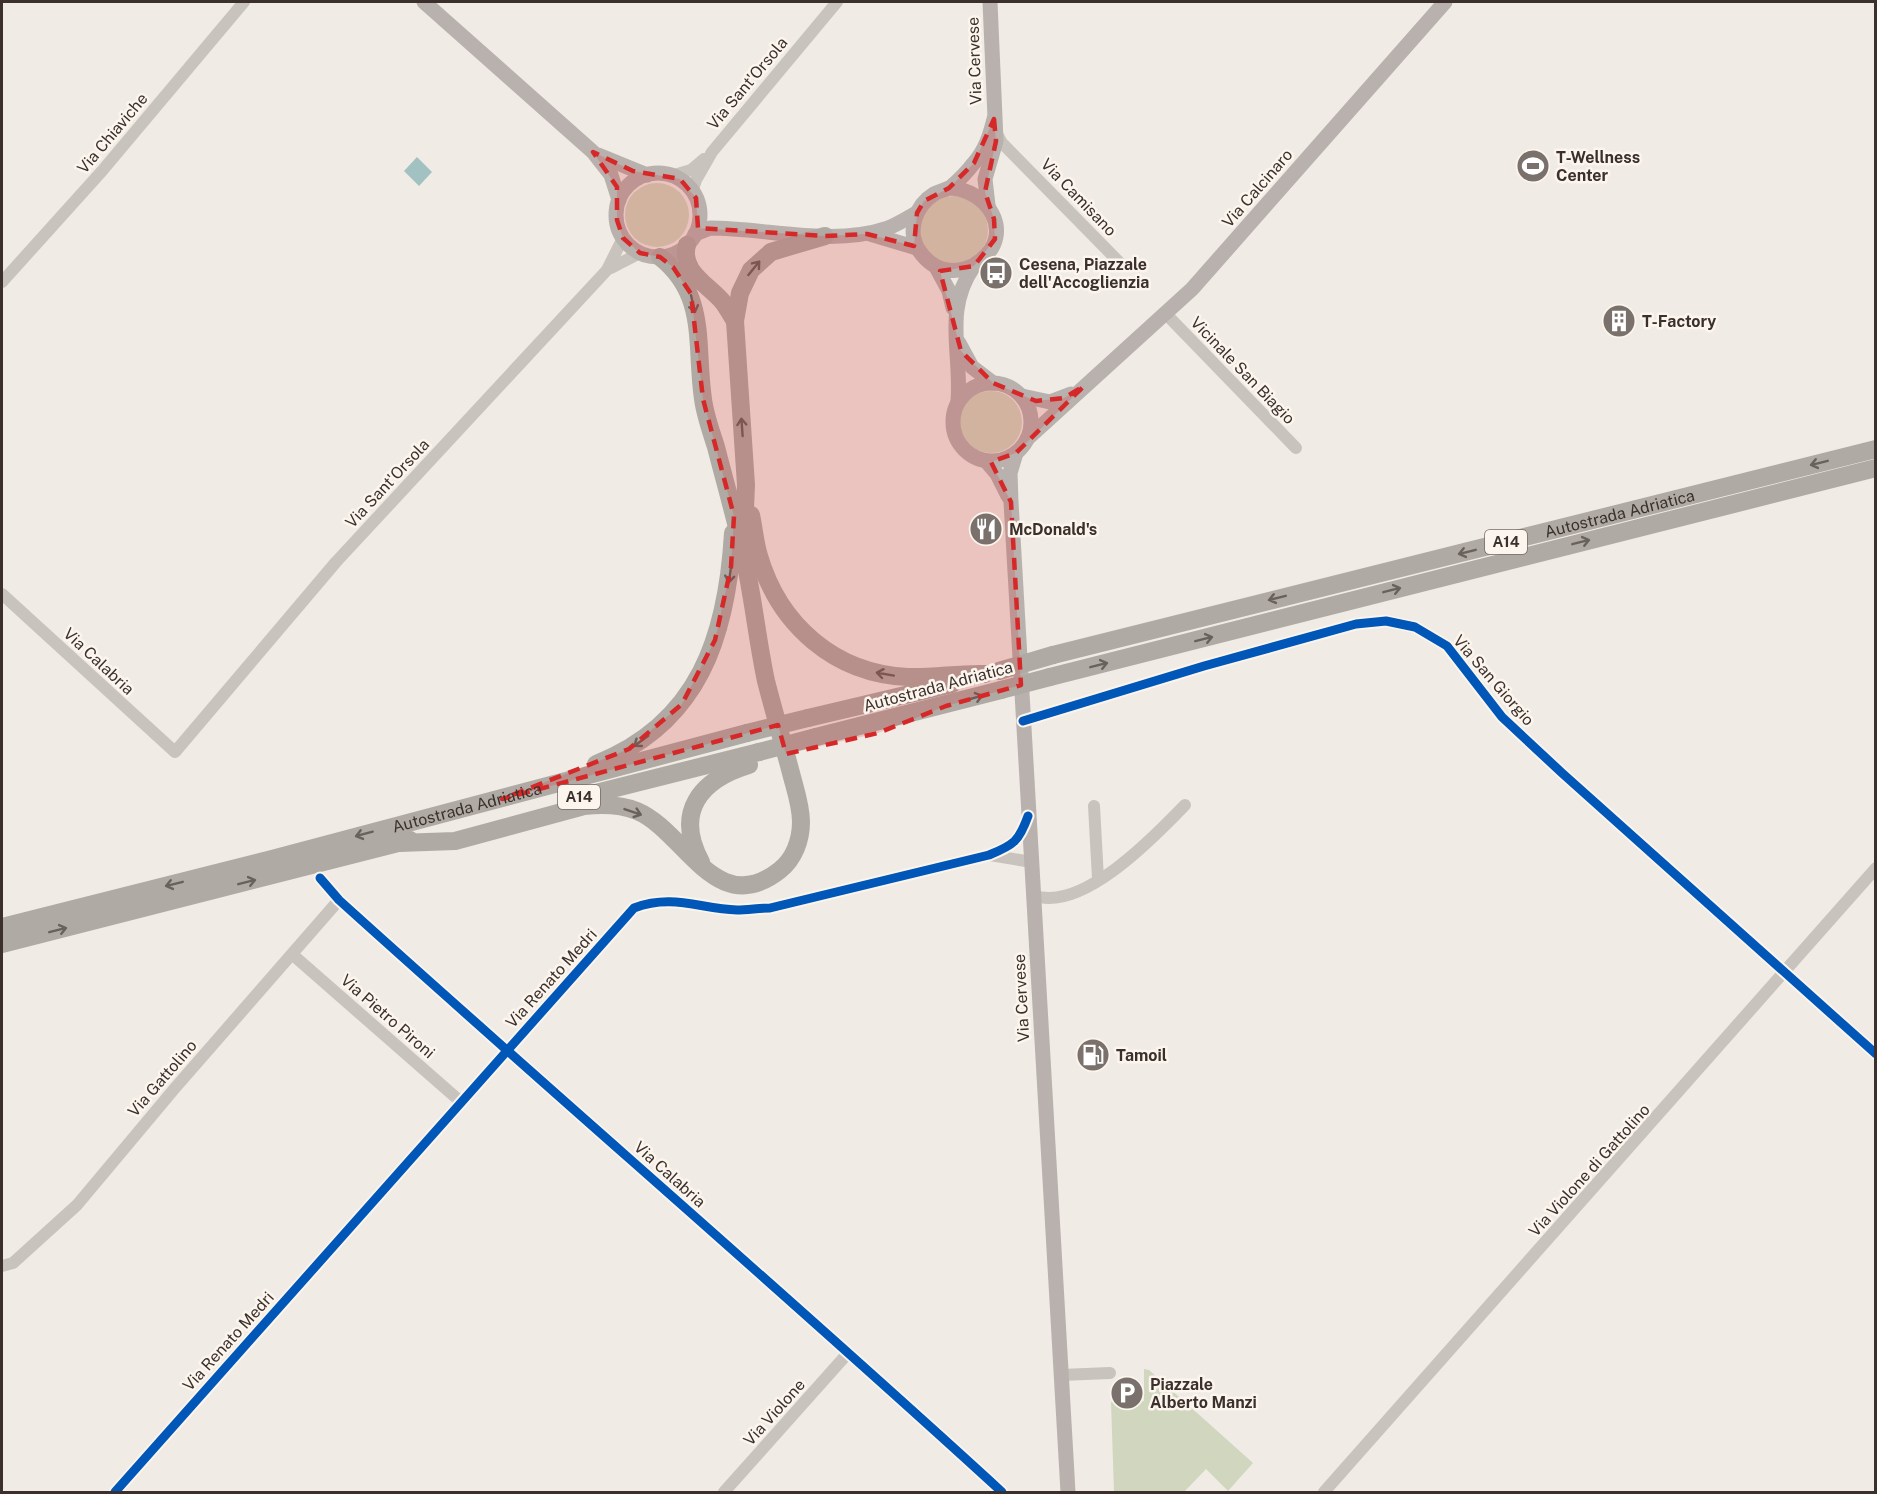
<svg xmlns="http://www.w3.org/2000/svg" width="1877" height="1494" viewBox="0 0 1877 1494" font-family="'Public Sans',sans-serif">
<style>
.green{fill:#d1d6bf}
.water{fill:#a1c2c1}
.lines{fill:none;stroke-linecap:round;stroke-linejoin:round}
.minor{stroke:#c9c3be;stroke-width:12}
.major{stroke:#b8b1ad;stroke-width:15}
.highway{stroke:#afaaa4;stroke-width:18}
.highway-bridge{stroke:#afaaa4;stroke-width:18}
.cycleway-casing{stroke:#fbf5ee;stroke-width:13}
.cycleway{stroke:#0057b8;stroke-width:9}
.oneway{stroke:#69615b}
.marked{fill:#d62828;fill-opacity:0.2;stroke:#d62828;stroke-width:4.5;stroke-dasharray:12 8;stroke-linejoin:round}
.labels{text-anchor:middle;stroke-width:5;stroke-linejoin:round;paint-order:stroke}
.shield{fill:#fbf5ee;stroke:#756b66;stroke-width:1.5}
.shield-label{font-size:15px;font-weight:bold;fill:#3b302b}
.street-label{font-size:16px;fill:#3b302b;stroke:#fbf5ee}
.poi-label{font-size:16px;font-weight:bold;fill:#3b302b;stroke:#fbf5ee;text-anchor:start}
</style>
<rect width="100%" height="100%" fill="#f0ebe5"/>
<g class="green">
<circle cx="657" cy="215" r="32"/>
<circle cx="954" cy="230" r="34"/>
<circle cx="991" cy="422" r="31"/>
<polygon points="1144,1369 1149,1370 1253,1463 1228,1491 1206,1469 1184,1492 1114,1492 1111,1402 1144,1401"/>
</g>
<polygon class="water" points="417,157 432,172 419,186 404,171"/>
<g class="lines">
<g class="minor">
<polyline points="996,132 1002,143 1122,265"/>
<polyline points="671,176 691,170 704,159"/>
<polyline points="692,192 696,180 712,152 837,2"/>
<polyline points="611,268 640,253"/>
<polyline points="2,282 102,171 244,2"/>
<polyline points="1166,314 1296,448"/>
<polyline points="2,594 175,752 336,562 607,270 623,238"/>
<polyline points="1023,721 1204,666 1356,624 1386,621 1415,627 1447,646 1502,717 1562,773 1876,1054"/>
<polyline points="1094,806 1098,879"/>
<polyline points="990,855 1031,862"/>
<path d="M320,878L339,900C559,1099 784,1292 1002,1492"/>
<path d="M1033,895C1081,914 1155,836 1185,805"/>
<polyline points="293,955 461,1102"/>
<polyline points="2,1266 13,1263 77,1205 175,1088 339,900"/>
<polyline points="1061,1375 1110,1373"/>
<path d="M115,1492L634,908C672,894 698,908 737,910C748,910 759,908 770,908L989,855C1011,846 1020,840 1028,817"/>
<polyline points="724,1492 848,1353"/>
<polyline points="1324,1492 1876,868"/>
</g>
<g class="major">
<polyline points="424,2 593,152 611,175 619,200"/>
<polyline points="598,155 647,175"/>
<circle cx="658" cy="215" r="42"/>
<path d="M949,188C988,189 1015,233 981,260C972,268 959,272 947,270C935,268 925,260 918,249C907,230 916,205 934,194C939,191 946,190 951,187C959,180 967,172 973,164C985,151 990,135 994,119"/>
<polyline points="988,205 985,179 996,141 990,2"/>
<path d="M695,234L710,228C768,228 831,247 888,228C898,224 907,218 917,213"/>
<polyline points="870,234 917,248"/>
<polyline points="936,267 949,291 953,308"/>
<polyline points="959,343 972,367 993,383"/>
<circle cx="992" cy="422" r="39"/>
<polyline points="1022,396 1050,402 1071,394"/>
<path d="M958,401C962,353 943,310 974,266"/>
<polyline points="1027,439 1192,289 1445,2"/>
<polyline points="1016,453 1010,473 1011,502 1068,1492"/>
<polyline points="986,461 997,474 1008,496"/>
</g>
<g class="highway">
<path d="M687,245C680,271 707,284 722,301C727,307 731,315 735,321"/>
<path d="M751,515C754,529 755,543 759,556C779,625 835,674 908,677C934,678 959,673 985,674"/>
<polyline points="744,532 746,485 735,321 740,293 751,270 771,252 825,236"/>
<path id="s1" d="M1053,655L1876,449"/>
<polyline points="1050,677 1876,468"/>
<polyline points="808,718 952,684"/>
<polyline points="816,737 1001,690"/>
<path d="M596,764C700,723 727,635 733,533"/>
<polyline points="576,798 759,752"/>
<path d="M399,843L455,841L584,806C602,804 620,804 637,811C685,831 716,921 780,870C794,859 801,840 801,822C801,805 795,789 791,773C783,743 774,712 766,681C757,639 753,595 743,552C735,517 725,482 716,447C711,431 705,415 703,399C695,345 708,295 660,257"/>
<path d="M701,862C674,812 700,780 749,765"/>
<path id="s2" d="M2,927L272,859L747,733"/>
<polyline points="2,944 410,840"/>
</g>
<g class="highway-bridge">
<polyline points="999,671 1053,655"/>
<polyline points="1001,690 1050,677"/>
<polyline points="747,733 808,718"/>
<polyline points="759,752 816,737"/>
</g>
<defs>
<g id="cycleway">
<polyline points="1023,721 1204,666 1356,624 1386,621 1415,627 1447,646 1502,717 1562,773 1876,1054"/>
<path d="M320,878L339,900C559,1099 784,1292 1002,1492"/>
<path d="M115,1492L634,908C672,894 698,908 737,910C748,910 759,908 770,908L989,855C1014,845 1019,841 1028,816"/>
</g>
</defs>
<use href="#cycleway" class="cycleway-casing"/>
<use href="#cycleway" class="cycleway"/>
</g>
<defs><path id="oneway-shaft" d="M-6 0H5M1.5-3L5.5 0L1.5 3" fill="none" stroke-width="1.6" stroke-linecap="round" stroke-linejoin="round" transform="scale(1.5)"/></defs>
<g class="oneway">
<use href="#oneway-shaft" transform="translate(754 268) rotate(-51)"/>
<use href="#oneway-shaft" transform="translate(693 304) rotate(77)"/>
<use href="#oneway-shaft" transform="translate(742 427) rotate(-94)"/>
<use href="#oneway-shaft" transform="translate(1819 463) rotate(166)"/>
<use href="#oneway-shaft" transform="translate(1581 542) rotate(-14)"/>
<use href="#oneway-shaft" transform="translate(1467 552) rotate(166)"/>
<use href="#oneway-shaft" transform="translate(730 574) rotate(98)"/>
<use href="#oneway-shaft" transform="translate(1392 590) rotate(-14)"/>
<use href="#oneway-shaft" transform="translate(1277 598) rotate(166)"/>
<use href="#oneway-shaft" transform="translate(1204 639) rotate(-14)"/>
<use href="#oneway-shaft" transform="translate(1099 665) rotate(-14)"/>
<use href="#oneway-shaft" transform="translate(885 674) rotate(-170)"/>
<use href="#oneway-shaft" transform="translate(974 698) rotate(-16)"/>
<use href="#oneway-shaft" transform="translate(641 741) rotate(144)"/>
<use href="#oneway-shaft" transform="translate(633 812) rotate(19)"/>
<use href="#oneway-shaft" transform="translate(364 834) rotate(165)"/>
<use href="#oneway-shaft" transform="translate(247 882) rotate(-14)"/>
<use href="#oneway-shaft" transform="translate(174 884) rotate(166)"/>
<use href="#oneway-shaft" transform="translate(58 930) rotate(-14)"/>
</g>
<path class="marked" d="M994,119L996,141L985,192L994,219L995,239L974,266L940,271L961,351L993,383L1036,401L1064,398L1084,386L1016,453L991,462L1011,502L1021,685L946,706L878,733L786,754L778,725L502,799L629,749L682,704L715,640L731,567L734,516L703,399L691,294L673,267L660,257L640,253L623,238L617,220V187L593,152L633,171L680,179L696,198L698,228L825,236L867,234L914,246L917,213L924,201L949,188L974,163Z"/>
<defs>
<symbol id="stadium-disc" viewBox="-11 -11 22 22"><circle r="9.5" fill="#7a716c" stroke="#fbf5ee"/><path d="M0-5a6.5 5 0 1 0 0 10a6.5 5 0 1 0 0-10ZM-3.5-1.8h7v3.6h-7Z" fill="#fff"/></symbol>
<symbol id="bus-disc" viewBox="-11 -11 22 22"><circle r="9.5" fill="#7a716c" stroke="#fbf5ee"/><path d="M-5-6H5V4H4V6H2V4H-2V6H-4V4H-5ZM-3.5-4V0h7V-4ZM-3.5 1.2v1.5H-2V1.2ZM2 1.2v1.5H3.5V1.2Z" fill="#fff"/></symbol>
<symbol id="building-disc" viewBox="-11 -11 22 22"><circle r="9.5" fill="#7a716c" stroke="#fbf5ee"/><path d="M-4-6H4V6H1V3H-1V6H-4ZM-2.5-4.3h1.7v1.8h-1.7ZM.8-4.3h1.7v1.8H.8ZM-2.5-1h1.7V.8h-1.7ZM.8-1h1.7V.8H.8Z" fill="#fff"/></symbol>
<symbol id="restaurant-disc" viewBox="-11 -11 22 22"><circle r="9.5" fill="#7a716c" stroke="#fbf5ee"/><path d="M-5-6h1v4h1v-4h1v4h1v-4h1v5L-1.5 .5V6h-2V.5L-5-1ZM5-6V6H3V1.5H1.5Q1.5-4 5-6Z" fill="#fff"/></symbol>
<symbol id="fuel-disc" viewBox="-11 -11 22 22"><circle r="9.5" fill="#7a716c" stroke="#fbf5ee"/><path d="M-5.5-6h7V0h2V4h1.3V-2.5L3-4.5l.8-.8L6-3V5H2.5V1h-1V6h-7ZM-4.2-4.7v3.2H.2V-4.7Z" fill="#fff"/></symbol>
<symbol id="parking-disc" viewBox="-11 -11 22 22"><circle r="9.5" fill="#7a716c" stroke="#fbf5ee"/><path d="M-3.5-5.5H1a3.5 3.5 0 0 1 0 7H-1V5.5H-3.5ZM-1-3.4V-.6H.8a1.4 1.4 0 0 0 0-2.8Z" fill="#fff"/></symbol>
</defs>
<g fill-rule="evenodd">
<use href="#stadium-disc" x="1514" y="147" width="38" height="38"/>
<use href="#bus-disc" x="977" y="254" width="38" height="38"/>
<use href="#building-disc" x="1600" y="302" width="38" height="38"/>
<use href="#restaurant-disc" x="967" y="510" width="38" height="38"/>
<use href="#fuel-disc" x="1074" y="1036" width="38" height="38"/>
<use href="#parking-disc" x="1108" y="1374" width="38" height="38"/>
</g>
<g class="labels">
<g class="shield">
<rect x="1485" y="530" width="42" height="24" rx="4.5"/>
<rect x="558" y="785" width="42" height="24" rx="4.5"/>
</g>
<g class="shield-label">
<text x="1506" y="547">A14</text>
<text x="579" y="802">A14</text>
</g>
<g class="street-label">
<text transform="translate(974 61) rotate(-92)" y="6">Via Cervese</text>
<text transform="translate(747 83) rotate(-50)" y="6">Via Sant'Orsola</text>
<text transform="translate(112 133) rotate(-50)" y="6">Via Chiaviche</text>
<text transform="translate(1257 188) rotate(-49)" y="6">Via Calcinaro</text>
<text transform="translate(1079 197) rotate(46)" y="6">Via Camisano</text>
<text transform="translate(1243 370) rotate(46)" y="6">Vicinale San Biagio</text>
<text transform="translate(387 483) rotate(-47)" y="6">Via Sant'Orsola</text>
<text dy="6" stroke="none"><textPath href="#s1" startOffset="584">Autostrada Adriatica</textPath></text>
<text transform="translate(99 661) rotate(43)" y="6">Via Calabria</text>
<text transform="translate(1494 680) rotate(49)" y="6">Via San Giorgio</text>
<text transform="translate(938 686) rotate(-15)" y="6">Autostrada Adriatica</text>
<text dy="6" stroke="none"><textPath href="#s2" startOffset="480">Autostrada Adriatica</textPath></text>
<text transform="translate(551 978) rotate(-48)" y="6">Via Renato Medri</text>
<text transform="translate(1021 998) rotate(-93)" y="6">Via Cervese</text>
<text transform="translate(388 1016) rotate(41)" y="6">Via Pietro Pironi</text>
<text transform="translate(162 1078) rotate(-49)" y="6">Via Gattolino</text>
<text transform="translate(1589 1170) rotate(-48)" y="6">Via Violone di Gattolino</text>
<text transform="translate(670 1174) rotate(42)" y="6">Via Calabria</text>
<text transform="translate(228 1341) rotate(-48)" y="6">Via Renato Medri</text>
<text transform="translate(774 1412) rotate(-48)" y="6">Via Violone</text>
</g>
<g class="poi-label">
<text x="1556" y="163">T-Wellness<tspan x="1556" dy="18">Center</tspan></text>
<text x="1019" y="270">Cesena, Piazzale<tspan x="1019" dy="18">dell'Accoglienzia</tspan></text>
<text x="1642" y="327">T-Factory</text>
<text x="1009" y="535">McDonald's</text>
<text x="1116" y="1061">Tamoil</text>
<text x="1150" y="1390">Piazzale<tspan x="1150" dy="18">Alberto Manzi</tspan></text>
</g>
</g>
<rect width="1877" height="1494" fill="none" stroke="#3b302b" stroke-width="6"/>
</svg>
